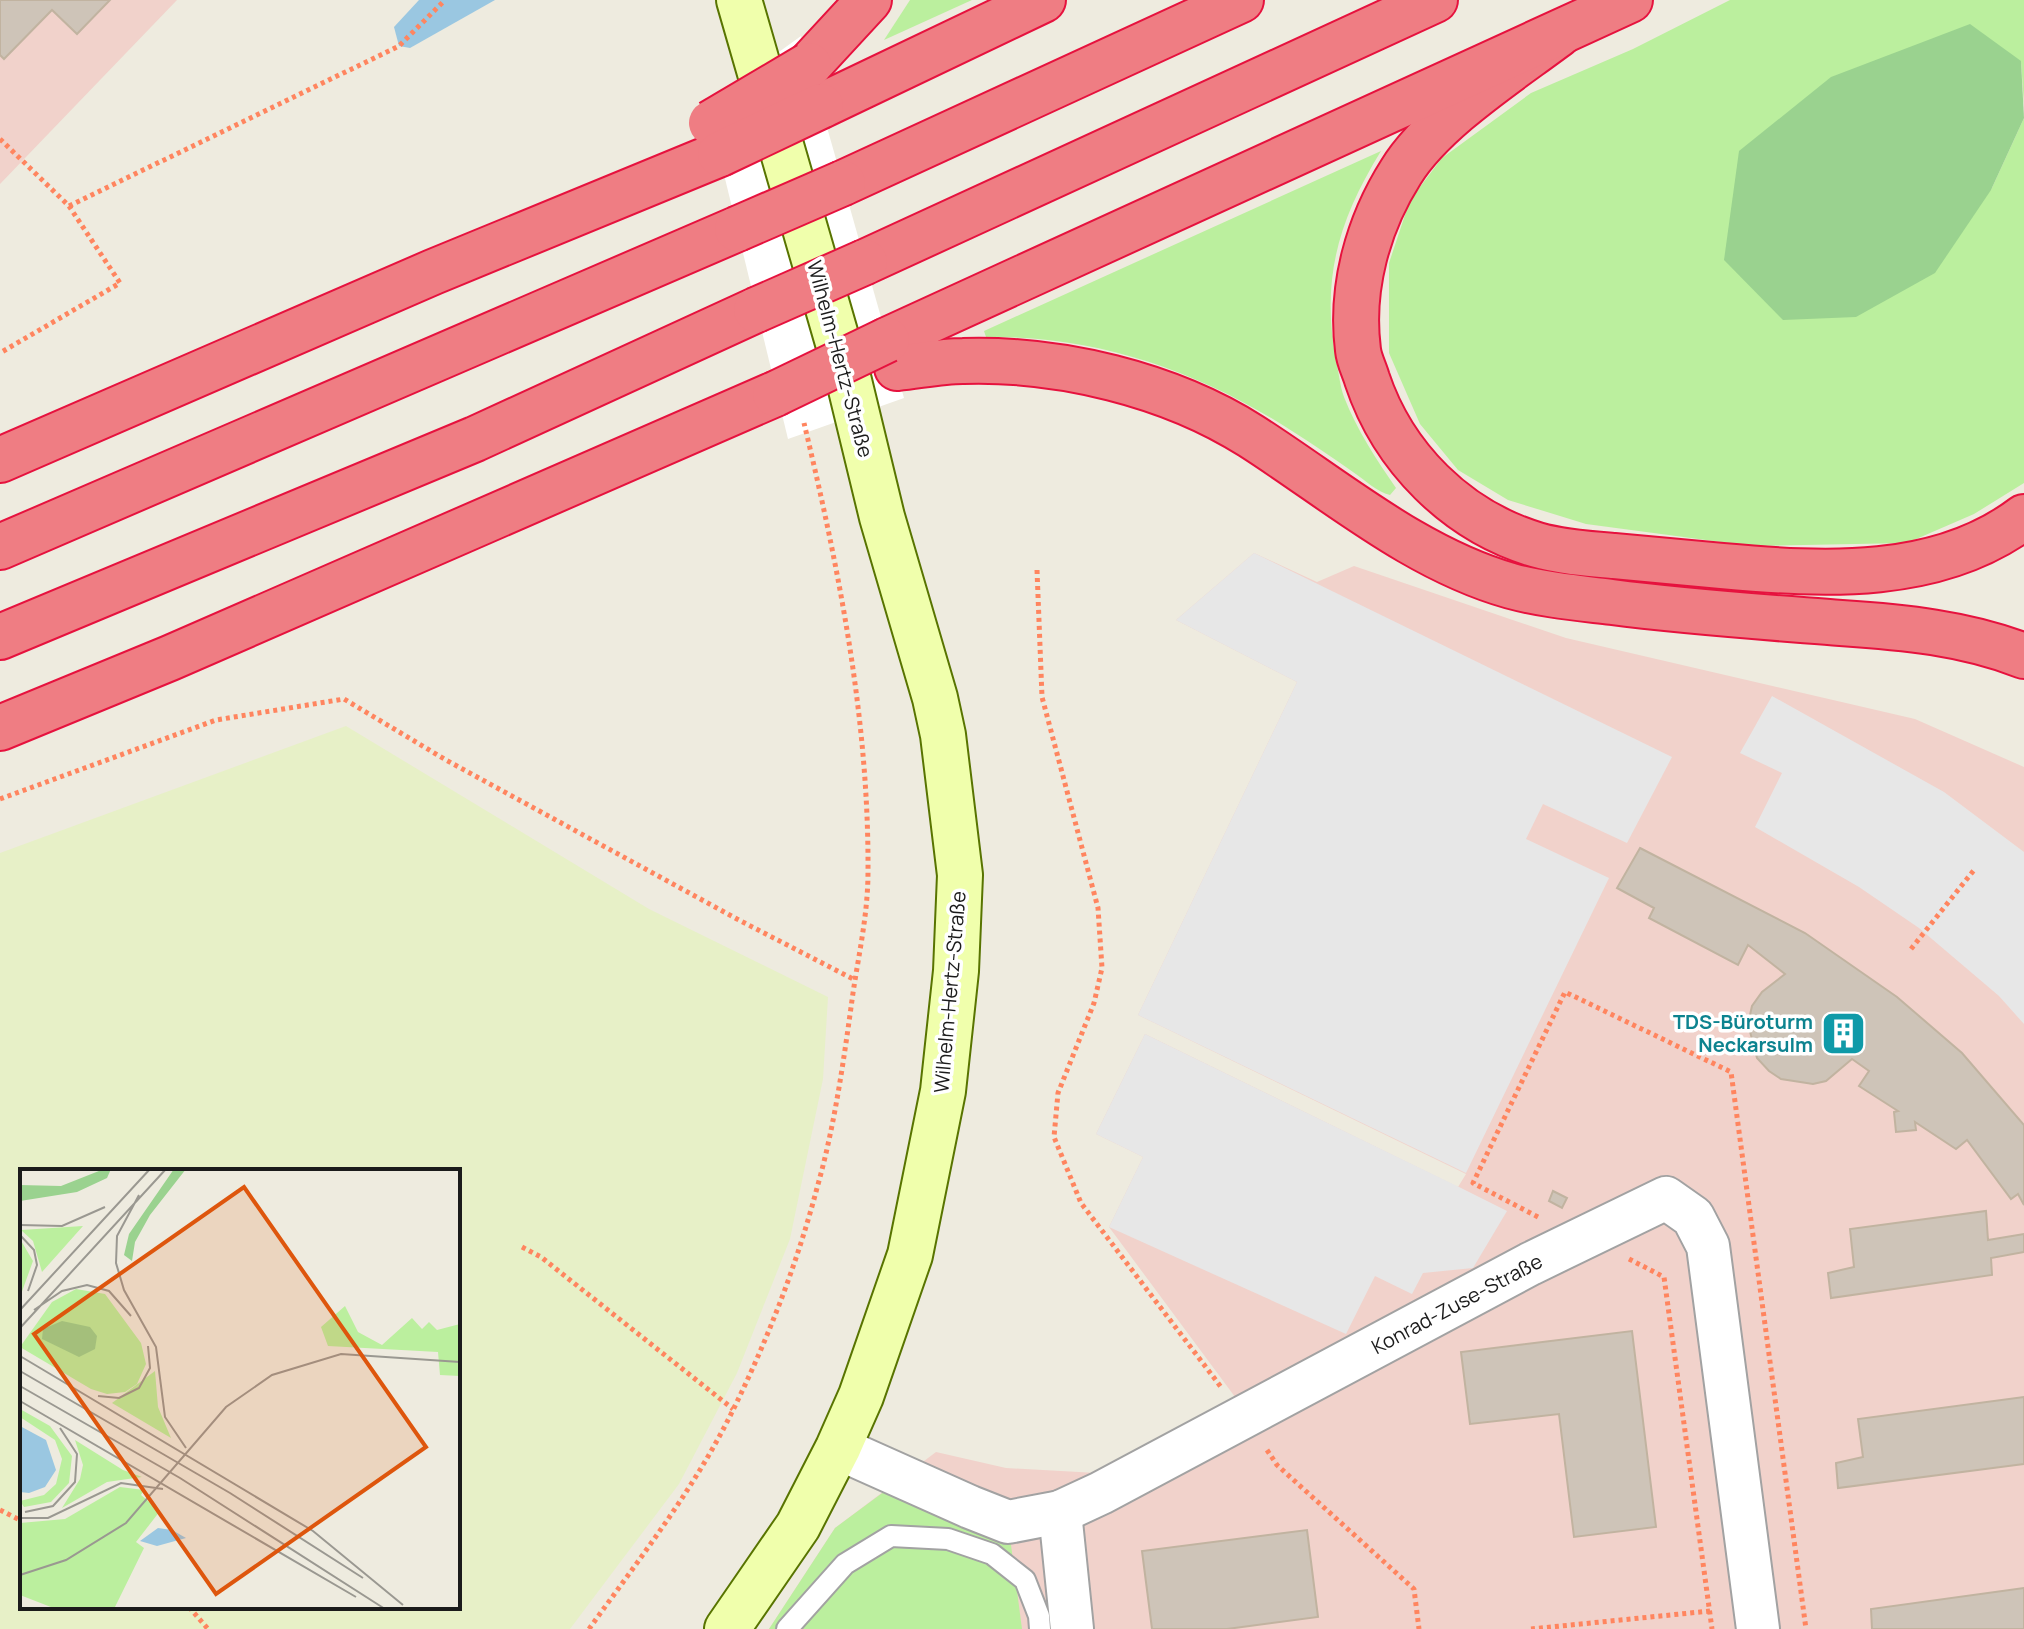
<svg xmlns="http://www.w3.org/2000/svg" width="2024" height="1629" viewBox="0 0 2024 1629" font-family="Manrope,sans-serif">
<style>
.commercial{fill:#f1d2cb}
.farmland{fill:#e7f0c7;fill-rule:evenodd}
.grass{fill:#bbef9e}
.forest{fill:#9ad28f}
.parking{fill:#e7e7e7}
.water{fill:#9ac7e1}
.pier{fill:#fff}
.building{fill:#cec4b8;stroke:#c1b3a0;stroke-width:2}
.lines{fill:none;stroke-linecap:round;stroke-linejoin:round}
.service-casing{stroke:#a2a2a2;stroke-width:24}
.minor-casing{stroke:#a2a2a2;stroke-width:46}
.secondary-casing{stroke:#587400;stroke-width:48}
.motorway-casing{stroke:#e6123e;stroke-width:48}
.path{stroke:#ff855f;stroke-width:5;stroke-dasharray:4 4;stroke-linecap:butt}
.service{stroke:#fff;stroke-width:20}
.minor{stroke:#fff;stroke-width:42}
.secondary{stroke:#f0ffac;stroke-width:44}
.motorway{stroke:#ef7d83;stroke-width:44}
.motorway-bridge-casing{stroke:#e6123e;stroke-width:48;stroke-linecap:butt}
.motorway-bridge{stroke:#ef7d83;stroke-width:44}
.labels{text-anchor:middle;stroke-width:7;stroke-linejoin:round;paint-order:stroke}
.street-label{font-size:20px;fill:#1b1b1b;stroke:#fff}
.culture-label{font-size:20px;font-weight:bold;fill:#0d838f;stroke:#fff;text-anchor:end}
.inset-road{fill:none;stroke:#9a9891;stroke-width:2}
.view{fill:#de560d;fill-opacity:0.15;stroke:#de560d;stroke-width:4}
.inset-edge{fill:none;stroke:#1b1b1b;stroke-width:4}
</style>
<rect width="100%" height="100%" fill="#eeebdf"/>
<g class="commercial">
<polygon points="0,0 177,0 0,184"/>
<polygon points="1254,553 1317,582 1354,566 1566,638 1915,719 2024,767 2024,1629 769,1629 835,1528 936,1452 1006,1468 1097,1473 1241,1405 1109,1227 1143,1157 1096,1134 1145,1034 1458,1187 1466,1174 1138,1015 1297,682 1176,620"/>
</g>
<path class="farmland" d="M346,726L649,909L828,997L823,1079L790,1239L737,1373L679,1484L570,1629H0V853ZM22,1171H458V1607H22Z"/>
<g class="grass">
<polygon points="910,0 972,0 884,40"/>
<polygon points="1730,0 2024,0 2024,105 2021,61 1991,190 2024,118 2024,483 1974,514 1907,543 1751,546 1586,524 1508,500 1458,470 1420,424 1389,353 1389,263 1410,200 1442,158 1531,93 1633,49"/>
<path d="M1381,151C1338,221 1321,279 1336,361C1339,373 1340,386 1344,397C1357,430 1376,459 1396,488L1390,495C1377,492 1365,480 1353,472C1333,458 1313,444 1292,431C1200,371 1096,335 986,337L984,331Z"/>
<polygon points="889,1488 1008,1522 1022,1629 769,1629 835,1528"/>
</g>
<polygon class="forest" points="1970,24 2021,61 2024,118 1991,190 1935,273 1856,317 1783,320 1724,260 1739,151 1831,77"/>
<g class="parking">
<polygon points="1254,553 1672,757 1627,843 1543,804 1526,839 1609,878 1466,1173 1138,1015 1297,682 1176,620"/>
<polygon points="1772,696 1944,792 2024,852 2024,1024 1999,996 1919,928 1859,887 1755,827 1782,773 1740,753"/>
<polygon points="1145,1034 1459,1187 1507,1211 1473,1268 1423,1273 1412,1294 1375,1276 1346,1334 1109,1227 1143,1157 1096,1134"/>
</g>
<polygon class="water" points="419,0 495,0 410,48 399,46 394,27"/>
<polygon class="pier" points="801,36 904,398 788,439 707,104"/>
<g class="building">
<polygon points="0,0 110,0 77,34 52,10 4,59 0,55"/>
<polygon points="1640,848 1805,933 1897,997 1962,1053 2024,1125 2024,1205 2018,1194 2011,1199 1967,1140 1956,1149 1915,1122 1916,1130 1896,1132 1894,1112 1898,1111 1859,1086 1869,1071 1852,1059 1826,1081 1813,1084 1781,1079 1769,1071 1757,1058 1748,1024 1752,1006 1762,992 1785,974 1748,945 1738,965 1649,918 1654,908 1617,888"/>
<polygon points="1553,1191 1567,1198 1562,1208 1549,1201"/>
<polygon points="1986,1211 1988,1240 2024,1234 2024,1252 1991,1258 1992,1275 1831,1298 1828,1273 1854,1267 1850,1229"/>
<polygon points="1632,1331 1656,1527 1574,1537 1559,1414 1470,1424 1461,1352"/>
<polygon points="2024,1397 2024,1464 1838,1488 1836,1463 1863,1457 1858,1419"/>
<polygon points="1307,1530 1318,1617 1227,1629 1152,1629 1142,1551"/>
<polygon points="2024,1588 2024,1629 1872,1629 1871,1609"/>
</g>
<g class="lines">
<defs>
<polyline id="service" points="787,1629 845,1564 891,1536 948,1539 992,1554 1025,1580 1039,1616 1040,1629"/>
<g id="minor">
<polyline points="838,1448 970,1507 1008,1522 1060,1512 1101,1493 1530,1264 1666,1198 1693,1217 1708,1246 1758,1629"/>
<polyline points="1060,1512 1072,1629"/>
</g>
<polyline id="secondary" points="727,1629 798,1526 838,1448 861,1396 910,1255 943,1091 956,971 960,875 943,735 935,698 882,517 849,381 739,0"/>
<g id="motorway">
<path d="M1559,34C1510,71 1433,120 1401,172C1368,224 1350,288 1358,350C1359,360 1364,369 1367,379C1393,457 1456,521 1537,545C1561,552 1589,554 1614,556C1650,559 1686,563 1722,566C1824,575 1938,582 2024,517"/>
<polyline points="809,65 869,0"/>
<polyline points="821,106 1043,0"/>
<polyline points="843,183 1241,0"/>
<polyline points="865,262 1435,0"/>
<polyline points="887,340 1630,0"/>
<path d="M897,368C918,366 941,361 963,361C1059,358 1169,384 1251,436C1334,489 1415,559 1511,586C1544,595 1579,598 1612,602C1688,612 1764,617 1841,623C1902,627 1966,633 2024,656"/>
<polyline points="0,460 433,272 720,154"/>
<polyline points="0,547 737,229"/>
<polyline points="0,637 475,439 756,310"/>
<polyline points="0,728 170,658 775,394"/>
</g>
</defs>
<use href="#service" class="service-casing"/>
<use href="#minor" class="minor-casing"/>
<use href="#secondary" class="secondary-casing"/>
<use href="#motorway" class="motorway-casing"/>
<g class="path">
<polyline points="0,139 69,206 120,283 0,353"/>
<polyline points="69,206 399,46 445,0"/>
<polyline points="1037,570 1042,697 1098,908 1102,968 1094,1003 1058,1093 1054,1137 1081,1203 1221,1387"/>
<polyline points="0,799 216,720 344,699 446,760 737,919 855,980"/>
<polyline points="1911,949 1974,870"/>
<polyline points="1538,1217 1473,1183 1565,992 1731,1072 1806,1629"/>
<polyline points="522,1247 541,1257 733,1409"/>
<polyline points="1629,1259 1664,1277 1712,1629"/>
<polyline points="1267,1450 1277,1465 1414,1589 1419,1629"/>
<polyline points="0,1510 22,1521"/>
<polyline points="189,1607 208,1629"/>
<path d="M589,1629C640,1558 695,1488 733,1410C768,1339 797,1264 817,1188C835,1125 844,1058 853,993C859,953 868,913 868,872C869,721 839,569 804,423"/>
<polyline points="1531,1629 1710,1611"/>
</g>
<use href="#service" class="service"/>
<use href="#minor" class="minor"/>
<use href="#secondary" class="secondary"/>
<use href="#motorway" class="motorway"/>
<defs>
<g id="motorway-bridge">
<polyline points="711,123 809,65"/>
<polyline points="720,154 821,106"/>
<polyline points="737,229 843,183"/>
<polyline points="756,310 865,262"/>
<polyline points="775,394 887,340"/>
</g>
</defs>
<use href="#motorway-bridge" class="motorway-bridge-casing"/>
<use href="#motorway-bridge" class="motorway-bridge"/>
</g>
<defs>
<symbol id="building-square" viewBox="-11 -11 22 22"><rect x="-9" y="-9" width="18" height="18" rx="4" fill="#0f9aa8" stroke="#fff"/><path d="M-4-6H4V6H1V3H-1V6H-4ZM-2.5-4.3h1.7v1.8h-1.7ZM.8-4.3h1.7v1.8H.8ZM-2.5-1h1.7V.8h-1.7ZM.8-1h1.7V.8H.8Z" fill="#fff"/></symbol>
</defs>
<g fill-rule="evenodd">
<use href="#building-square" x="1818" y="1008" width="51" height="51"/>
</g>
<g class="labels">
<g class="street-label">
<text transform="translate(840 359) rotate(75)" y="7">Wilhelm-Hertz-Straße</text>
<text transform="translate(950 992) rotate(-85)" y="7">Wilhelm-Hertz-Straße</text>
<text transform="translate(1457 1304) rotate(-28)" y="7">Konrad-Zuse-Straße</text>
</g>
<g class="culture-label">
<text x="1813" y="1029">TDS-Büroturm<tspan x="1813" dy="23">Neckarsulm</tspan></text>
</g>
</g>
<g transform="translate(20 1169)">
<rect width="440" height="440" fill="#eeebdf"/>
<path d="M63,57L22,103L13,72L1,61ZM0,70L13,92L0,128ZM56,120L85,125L121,174L126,195L117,215L105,223L87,225L71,220L0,178L32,133ZM325,137L338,163L362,176L392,149L402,160L409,153L417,161L440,155V207L420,206L418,183L308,177L301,158ZM135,202L138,238L151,269L92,234ZM0,240L30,257L52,287L49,314L31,333L4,338L0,332L24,326L36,315L42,290L35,271L0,248ZM55,271L103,301L122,308L87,313L42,339L60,310L63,296ZM100,318L124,321L121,326L140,342L116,373L124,379L94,440H36L0,426V354L45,350Z" fill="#bbef9e"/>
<path d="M84,0H91L87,9L57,23L0,32V16L41,17ZM154,0H166L130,46L115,73L112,92L104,86L109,65ZM42,152L70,158L77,167L75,180L59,188L22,170L23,160Z" fill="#9ad28f"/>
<path d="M0,257L26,271L36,301L25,318L9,324L0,323ZM138,359L152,361L166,369L137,377L120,372Z" fill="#9ac7e1"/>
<path class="inset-road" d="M119,26L97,67L96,94L104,121L136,178L145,248L166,279M0,56L42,57L85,38M0,66L14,81L17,96L8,122M0,141L130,0M14,141L42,122L67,116L89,122L111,147M0,159L146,0M0,187L293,362L383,436M0,202L210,324L343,409M0,217L160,309L365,440M78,227L99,229L119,219L130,199L128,177M0,232L336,428M5,343L33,337L55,313L57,285L40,259M0,349H28L101,314L143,320M0,406L46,391L106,354L206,238L252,206L321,185L440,193"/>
<path class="view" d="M224,18L406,278L196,425L14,165Z"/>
<rect width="440" height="440" class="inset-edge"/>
</g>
</svg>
